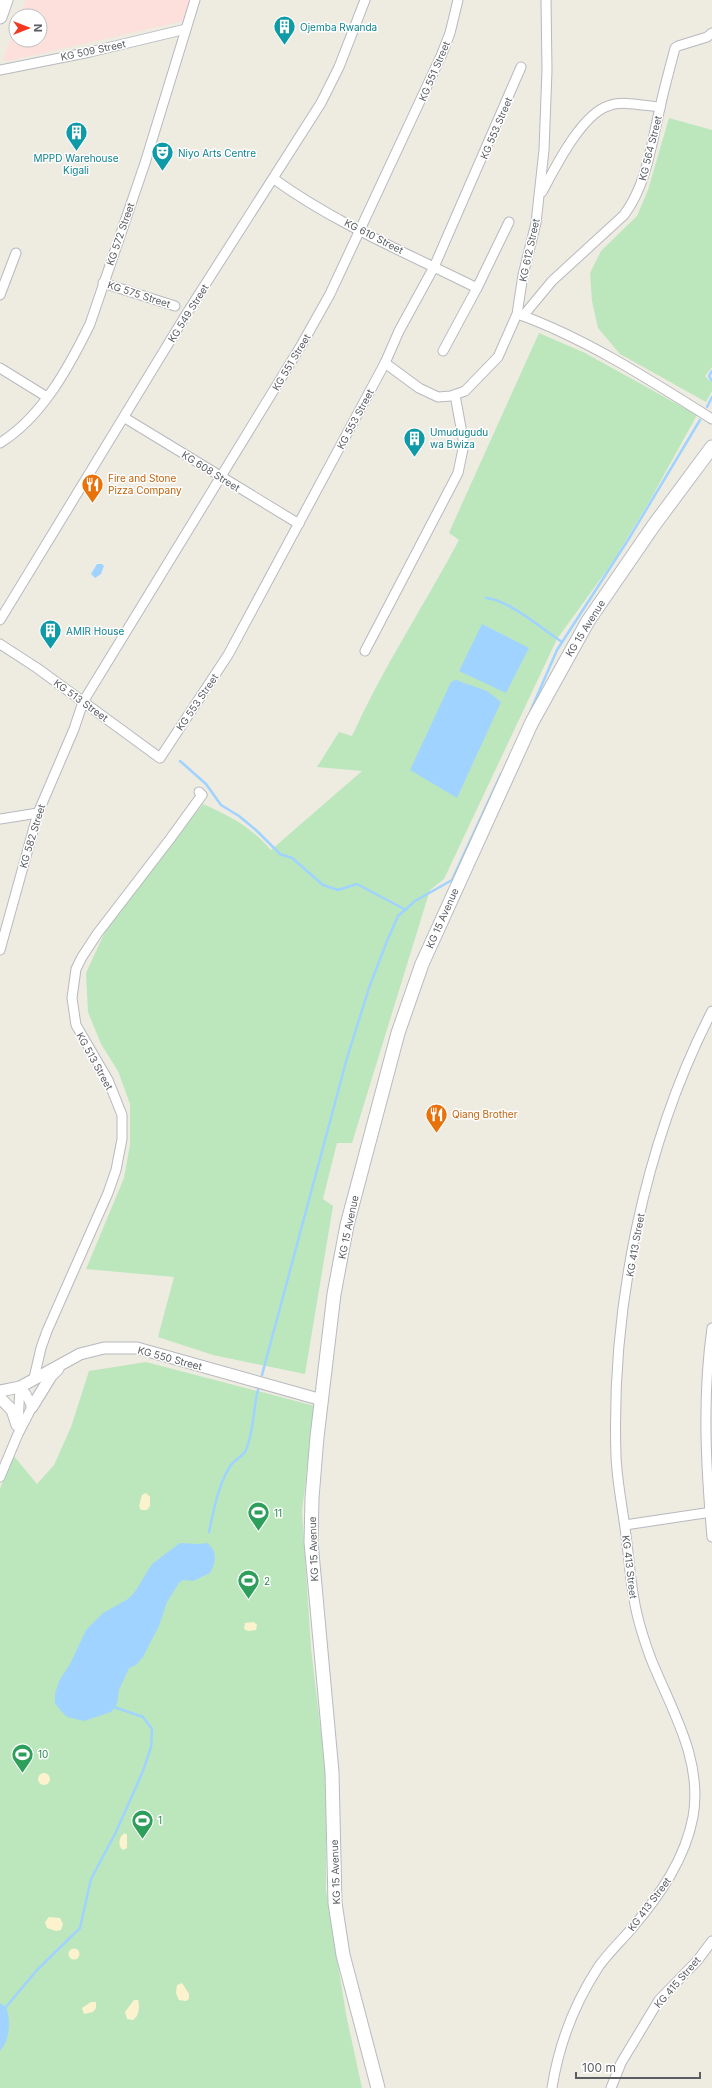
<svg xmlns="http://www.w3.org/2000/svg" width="712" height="2088" viewBox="0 0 712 2088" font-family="Inter,sans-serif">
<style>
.medical{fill:#fddfdb}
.green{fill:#bce7bd}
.sand{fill:#fcf3ce}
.water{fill:#a0d3ff}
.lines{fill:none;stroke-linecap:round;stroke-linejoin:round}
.stream{stroke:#a0d3ff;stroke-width:2.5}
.minor-casing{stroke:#b7b9bf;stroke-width:11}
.tertiary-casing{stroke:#b7b9bf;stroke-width:13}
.secondary-casing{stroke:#b7bbc1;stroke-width:15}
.minor{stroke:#fff;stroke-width:9}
.tertiary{stroke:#fff;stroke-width:11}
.secondary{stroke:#fff;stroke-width:13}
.labels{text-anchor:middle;stroke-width:3;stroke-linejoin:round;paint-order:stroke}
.culture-label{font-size:10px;fill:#0d838f;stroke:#fff;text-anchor:start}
.street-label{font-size:10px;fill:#5a5e63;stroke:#fff}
.food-label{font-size:10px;fill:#c56008;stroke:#fff;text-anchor:start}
.leisure-label{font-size:10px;fill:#27864d;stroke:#fff;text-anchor:start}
</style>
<rect width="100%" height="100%" fill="#eeebe1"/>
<polygon class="medical" points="26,0 191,0 183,21 8,61 3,59 16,27 16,40 40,40 40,16 20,16"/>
<g class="green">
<polygon points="669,118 712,130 712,367 705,376 712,383 712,391 706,402 620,354 598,328 592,301 590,273 601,251 637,216 648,190"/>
<path d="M539,333L585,353L697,415L649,502L612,563L557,639L444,879L430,890L352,1143H337L323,1199L333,1206L305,1374L213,1355L158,1337L174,1277L86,1269L124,1178L130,1145V1104L118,1071L101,1044L88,1012L86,973L109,923L203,804C231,817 250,826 271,850L362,771L317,767L339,732L352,736C383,667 424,606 459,540L449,533L452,526Z"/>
<polygon points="146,1362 315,1406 302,1511 311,1648 326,1776 326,1890 346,2014 362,2088 0,2088 0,1489 13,1455 37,1484 54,1465 71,1427 89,1371"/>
</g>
<g class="sand">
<polygon points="146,1493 150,1497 150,1506 147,1510 141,1510 139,1506 142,1495"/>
<polygon points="254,1622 257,1625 256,1630 248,1631 244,1629 245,1623"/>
<circle cx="44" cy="1779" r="6"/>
<path d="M125,1833L127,1835V1848L123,1850C117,1846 119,1836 125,1833Z"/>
<polygon points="49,1917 60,1918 63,1924 61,1930 56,1931 47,1928 45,1922"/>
<circle cx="74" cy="1954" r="5.5"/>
<polygon points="182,1983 189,1994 189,1999 186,2001 179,2000 176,1993 177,1985"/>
<path d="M134,2000H138C140,2007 139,2016 133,2020L127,2019L125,2012Z"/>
<polygon points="91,2002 96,2002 96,2008 93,2012 84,2014 82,2008"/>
</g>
<g class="water">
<polygon points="97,564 102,564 104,566 101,574 95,578 91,574"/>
<polygon points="482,624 529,648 506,693 459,671"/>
<polygon points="456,680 487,691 501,702 457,798 410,770 451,682"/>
<path d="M180,1543L199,1544L207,1543C218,1551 216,1563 210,1573L193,1581L183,1580L179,1583L167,1602L159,1626L143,1657L136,1665L129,1668L119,1690L117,1704L111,1712L84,1721L67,1717L61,1711L55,1703V1694L59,1681L70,1664L86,1630L103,1613L128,1599L134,1593L152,1564Z"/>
<path d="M0,2003L6,2007C11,2021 10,2040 0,2051Z"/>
</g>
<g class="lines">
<g class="stream">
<polyline points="712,371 709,376 712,381"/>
<polyline points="707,407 712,397"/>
<path d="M486,598C509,600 542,629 562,642"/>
<polyline points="531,710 557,650 628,540 700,420"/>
<polyline points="180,761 206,784 221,805 239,816 257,831 280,854 292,858 323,885 338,890 357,884 406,910"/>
<polyline points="262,1375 347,1058 369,988 387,941 398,916 415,901 452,880 501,774"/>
<path d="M209,1532C214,1510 218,1484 231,1465C235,1459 244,1456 246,1450C254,1431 253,1409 258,1390"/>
<polyline points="6,2007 37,1970 80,1928 91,1879 116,1832 143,1771 151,1747 152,1729 143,1717 114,1707"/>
</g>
<defs>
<g id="minor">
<polyline points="0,70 90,52 186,29"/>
<path d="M274,179C336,224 409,254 477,288"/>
<path d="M542,192C555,168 581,115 608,106C623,100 644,106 660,107"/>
<polyline points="103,283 175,306"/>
<polyline points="0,295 16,253"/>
<path d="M518,314C587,339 650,380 712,419"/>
<path d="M523,316L552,281L624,215C647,184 651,145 660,108C664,88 670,68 675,48L678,46L707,37L712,33"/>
<polyline points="443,351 477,288 509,222"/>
<polyline points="385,363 419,388 438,397 451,396 465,391 498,357 517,314 523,275 536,223 544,150 547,70 546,0"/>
<polyline points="0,368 47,397"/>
<polyline points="125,418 299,524"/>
<path d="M0,443C42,417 69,367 90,324L145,163L195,0"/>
<polyline points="0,620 187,313 321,103 339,67 365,0"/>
<polyline points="0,644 37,668 160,758 228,655 385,363 399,331 434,267 521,67"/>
<polyline points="365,651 458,473 464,444 455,395"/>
<polyline points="0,819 38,813"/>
<polyline points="0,950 38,813 74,729 83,702 302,344 330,294 441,56 450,33 458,0"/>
<path d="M712,1328C702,1398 706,1467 712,1537"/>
<polyline points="34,1378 41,1348 47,1331 108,1193 116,1170 122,1139 122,1115 108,1080 76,1025 72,998 76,969 82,957 97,934 170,839 202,795 199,792"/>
<polyline points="18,1423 20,1387"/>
<polyline points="0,1477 18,1434 32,1407 26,1394 20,1387"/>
<polyline points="625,1525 712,1512"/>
<path d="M552,2088C559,2043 574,2004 599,1966C609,1952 622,1940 633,1927C660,1895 685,1859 693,1817C703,1760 672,1711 651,1659C644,1640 637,1618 634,1599C630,1578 629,1557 626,1536C623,1509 617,1483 616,1456C611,1308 644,1143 712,1011"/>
<polyline points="611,2088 621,2063 659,2000 697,1961 712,1941"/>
</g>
<g id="tertiary">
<polyline points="0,1391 20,1387 80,1354 104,1348 137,1348 322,1400"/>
<polyline points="0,1398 12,1410 17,1425"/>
<polyline points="32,1407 51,1376 58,1369"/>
</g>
<g id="secondary">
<polyline points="0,17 6,0"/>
<polyline points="378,2088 343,1955 335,1903 332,1772 311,1542 312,1498 317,1437 334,1294 347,1225 398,1033 422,964 532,722 588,621 654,525 712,447"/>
</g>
</defs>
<use href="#minor" class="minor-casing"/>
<use href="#tertiary" class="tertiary-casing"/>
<use href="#secondary" class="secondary-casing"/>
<use href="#minor" class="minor"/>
<use href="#tertiary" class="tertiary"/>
<use href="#secondary" class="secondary"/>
</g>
<defs>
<symbol id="building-pin" viewBox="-11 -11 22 30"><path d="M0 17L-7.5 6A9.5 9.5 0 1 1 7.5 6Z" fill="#0f9aa8" stroke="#fff"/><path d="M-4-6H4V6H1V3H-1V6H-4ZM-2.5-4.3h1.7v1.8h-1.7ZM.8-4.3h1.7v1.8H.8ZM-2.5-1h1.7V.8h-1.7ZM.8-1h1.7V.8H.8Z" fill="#fff"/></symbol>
<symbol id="theatre-pin" viewBox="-11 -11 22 30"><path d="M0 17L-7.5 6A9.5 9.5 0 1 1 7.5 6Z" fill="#0f9aa8" stroke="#fff"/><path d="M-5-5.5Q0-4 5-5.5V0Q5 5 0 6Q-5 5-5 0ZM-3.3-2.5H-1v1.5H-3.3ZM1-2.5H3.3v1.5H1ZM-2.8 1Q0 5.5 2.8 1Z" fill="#fff"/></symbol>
<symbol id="restaurant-pin" viewBox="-11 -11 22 30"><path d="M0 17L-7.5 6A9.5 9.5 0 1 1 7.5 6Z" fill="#e8710a" stroke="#fff"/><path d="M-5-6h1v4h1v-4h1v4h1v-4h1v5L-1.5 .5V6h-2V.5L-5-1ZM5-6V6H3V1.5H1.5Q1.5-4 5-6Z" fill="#fff"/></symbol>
<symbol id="stadium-pin" viewBox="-11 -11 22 30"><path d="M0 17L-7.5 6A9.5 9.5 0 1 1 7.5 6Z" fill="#2e9e5b" stroke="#fff"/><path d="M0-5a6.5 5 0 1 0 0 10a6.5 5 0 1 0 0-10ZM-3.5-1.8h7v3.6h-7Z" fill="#fff"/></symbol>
</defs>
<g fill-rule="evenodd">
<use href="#building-pin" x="272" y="14" width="25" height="34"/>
<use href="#building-pin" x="64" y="120" width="25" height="34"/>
<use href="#theatre-pin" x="150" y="140" width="25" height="34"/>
<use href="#building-pin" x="402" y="426" width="25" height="34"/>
<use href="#restaurant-pin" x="80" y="472" width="25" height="34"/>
<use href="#building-pin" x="38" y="618" width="25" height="34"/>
<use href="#restaurant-pin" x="424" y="1102" width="25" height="34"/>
<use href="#stadium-pin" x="246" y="1500" width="25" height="34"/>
<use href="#stadium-pin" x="236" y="1568" width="25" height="34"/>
<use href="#stadium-pin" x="10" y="1742" width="25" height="34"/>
<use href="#stadium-pin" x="130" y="1808" width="25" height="34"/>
</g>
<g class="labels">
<g class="culture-label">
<text x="300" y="31">Ojemba Rwanda</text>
<text x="178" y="157">Niyo Arts Centre</text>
<text x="76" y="162" text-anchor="middle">MPPD Warehouse<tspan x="76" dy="12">Kigali</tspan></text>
<text x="430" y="436">Umudugudu<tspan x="430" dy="12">wa Bwiza</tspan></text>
<text x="66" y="635">AMIR House</text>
</g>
<g class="street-label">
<text transform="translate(93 50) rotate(-12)" y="4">KG 509 Street</text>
<text transform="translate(434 71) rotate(-67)" y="4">KG 551 Street</text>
<text transform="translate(496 128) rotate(-67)" y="4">KG 553 Street</text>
<text transform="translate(650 148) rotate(-76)" y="4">KG 564 Street</text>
<text transform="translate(120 234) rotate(-71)" y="4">KG 572 Street</text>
<text transform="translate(374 236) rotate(27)" y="4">KG 610 Street</text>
<text transform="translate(529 250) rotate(-78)" y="4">KG 612 Street</text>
<text transform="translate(139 294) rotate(18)" y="4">KG 575 Street</text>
<text transform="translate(188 313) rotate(-58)" y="4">KG 549 Street</text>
<text transform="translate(291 362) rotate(-59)" y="4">KG 551 Street</text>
<text transform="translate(355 419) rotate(-62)" y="4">KG 553 Street</text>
<text transform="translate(211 471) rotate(32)" y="4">KG 608 Street</text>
<text transform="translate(585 628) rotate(-58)" y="4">KG 15 Avenue</text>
<text transform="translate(81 700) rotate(36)" y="4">KG 513 Street</text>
<text transform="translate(197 702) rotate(-56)" y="4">KG 553 Street</text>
<text transform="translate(32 836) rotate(-73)" y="4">KG 582 Street</text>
<text transform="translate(442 918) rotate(-66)" y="4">KG 15 Avenue</text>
<text transform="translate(95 1061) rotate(61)" y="4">KG 513 Street</text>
<text transform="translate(348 1227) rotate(-78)" y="4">KG 15 Avenue</text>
<text transform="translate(635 1245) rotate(-80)" y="4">KG 413 Street</text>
<text transform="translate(170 1358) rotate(15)" y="4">KG 550 Street</text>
<text transform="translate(313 1549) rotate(-92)" y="4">KG 15 Avenue</text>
<text transform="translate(630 1567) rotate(83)" y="4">KG 413 Street</text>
<text transform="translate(335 1872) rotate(-92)" y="4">KG 15 Avenue</text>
<text transform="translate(649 1904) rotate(-53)" y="4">KG 413 Street</text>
<text transform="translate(677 1982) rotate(-49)" y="4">KG 415 Street</text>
</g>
<g class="food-label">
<text x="108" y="482">Fire and Stone<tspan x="108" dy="12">Pizza Company</tspan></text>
<text x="452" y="1118">Qiang Brother</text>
</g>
<g class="leisure-label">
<text x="274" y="1517">11</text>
<text x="264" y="1585">2</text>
<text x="38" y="1758">10</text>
<text x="158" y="1824">1</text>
</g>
</g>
<g transform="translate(28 28) rotate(90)"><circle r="19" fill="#ffffff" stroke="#bdbfc1"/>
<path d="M0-3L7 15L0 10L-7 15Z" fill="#f43721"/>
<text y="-6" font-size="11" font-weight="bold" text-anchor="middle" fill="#5a5e63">N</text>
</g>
<path d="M576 2072v6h124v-6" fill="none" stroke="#5a5e63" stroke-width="2"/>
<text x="582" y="2072" font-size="12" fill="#5a5e63" stroke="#ffffff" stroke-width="3" paint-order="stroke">100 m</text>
</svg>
